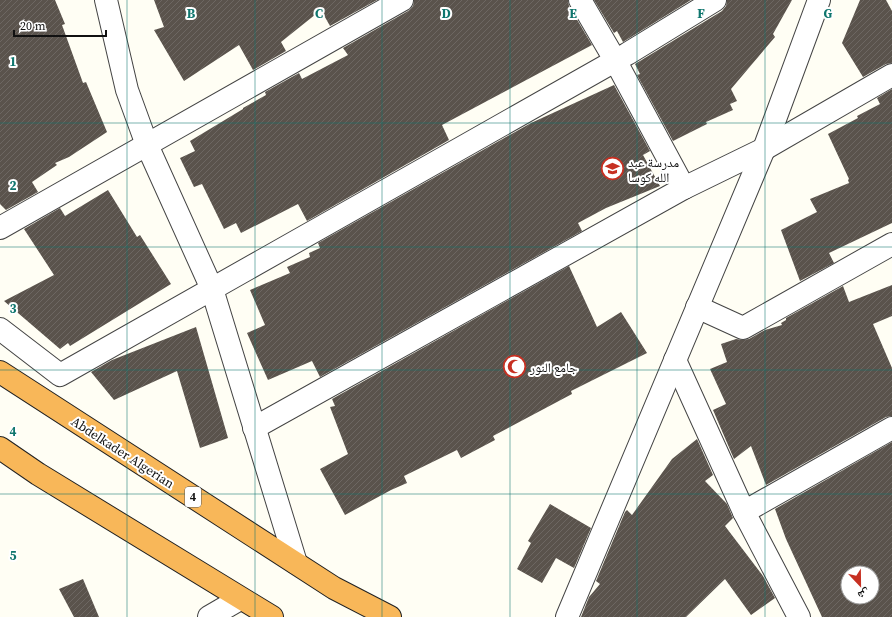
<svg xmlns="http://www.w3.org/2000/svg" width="892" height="617" viewBox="0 0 892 617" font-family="'Source Serif 4','Noto Naskh Arabic',serif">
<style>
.building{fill:url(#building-hatch);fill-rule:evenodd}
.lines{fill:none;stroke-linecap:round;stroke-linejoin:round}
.minor-casing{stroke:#444;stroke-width:24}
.highway-casing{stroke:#222;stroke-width:24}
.minor{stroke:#fff;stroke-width:22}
.highway{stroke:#f8b759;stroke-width:22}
.grid{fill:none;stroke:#0f766e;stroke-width:1;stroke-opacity:0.55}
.labels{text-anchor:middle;stroke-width:4;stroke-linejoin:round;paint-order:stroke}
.shield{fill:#fff;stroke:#585858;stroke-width:1}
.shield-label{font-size:12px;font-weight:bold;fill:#111}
.poi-label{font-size:13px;fill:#111;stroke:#fff;text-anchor:start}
.street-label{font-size:13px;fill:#111;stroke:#fff}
.grid-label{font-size:13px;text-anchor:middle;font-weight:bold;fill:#0f766e;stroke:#fff;stroke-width:4;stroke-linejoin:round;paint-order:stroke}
</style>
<defs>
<pattern id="building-hatch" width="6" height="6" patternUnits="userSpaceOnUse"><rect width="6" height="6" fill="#5a534c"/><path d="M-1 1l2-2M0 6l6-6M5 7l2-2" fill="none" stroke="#6d6762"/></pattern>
</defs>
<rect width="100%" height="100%" fill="#fffef4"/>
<g class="building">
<polygon points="0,0 55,0 65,24 62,25 83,83 86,82 107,132 69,157 55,163 57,165 32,182 38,192 6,210 0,204"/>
<polygon points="154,0 377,0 330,26 321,10 281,42 286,51 253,70 239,45 184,81 154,30 164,27"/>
<polygon points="414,0 568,0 569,6 592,45 442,125 449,140 307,221 298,204 241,233 236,223 224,229 202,184 194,187 180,158 195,151 190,141 243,109 243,108 266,95 265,92 299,73 302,79 348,55 343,48 408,11 413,6"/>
<polygon points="594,0 691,0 623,42 617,31 614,33"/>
<polygon points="727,0 792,0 773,34 775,37 731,89 737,101 730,104 733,110 706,122 707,124 673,141 637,75 640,74 635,64 722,11 726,6"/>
<polygon points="860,0 886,0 892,11 892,63 886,64 863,77 842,43"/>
<polygon points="614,85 650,151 643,155 660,186 606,208 578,223 582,231 320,377 312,361 268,380 247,333 265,325 250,290 290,273 287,267 310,257 309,253 320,248 318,243 531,123"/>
<polygon points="892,89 892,223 829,253 834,263 800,281 781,230 817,212 810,199 849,183 848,180 849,179 828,134 858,118 857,116 880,104 877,98"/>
<polygon points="108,190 137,237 140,235 171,284 70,346 68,343 60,349 4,301 54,275 24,229 60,208 65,216"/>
<polygon points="569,266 597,327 621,312 647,353 571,391 572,394 493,436 495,440 461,458 457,450 404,476 407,483 391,490 345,515 320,469 348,454 330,407 335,406 332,399"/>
<polygon points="892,285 892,316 873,324 892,368 892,416 886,417 766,485 751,446 734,459 713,410 726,404 710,369 727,362 721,344 736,339 743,340 749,339 765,330 782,325 781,323 786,320 786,318 843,286 849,302"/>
<polygon points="196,327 228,438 200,448 177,371 114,400 91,372 112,360"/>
<polygon points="697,439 713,475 705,481 727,504 733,518 725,526 763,576 775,598 751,615 725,579 686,617 581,617 589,597 600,584 596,581 625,512 627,510 632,515 672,459"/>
<path d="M892,442V617H822L786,539L775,509ZM848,573H872V597H848Z"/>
<polygon points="550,504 591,528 574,568 556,558 542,583 517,569 531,543 528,541"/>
<polygon points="83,579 99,617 74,617 59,589"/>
</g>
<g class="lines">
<defs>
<g id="minor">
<polyline points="106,0 127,90 147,145 212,289 296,563"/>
<polyline points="580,0 615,60 684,188"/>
<polyline points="0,228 402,0"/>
<polyline points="697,307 743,328 892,244"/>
<polyline points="0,329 60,375 627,54 715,0"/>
<polyline points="675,360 744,512 799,617"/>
<polyline points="254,428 684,188 764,149 892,75"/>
<polyline points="744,512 892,428"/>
<polyline points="209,617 240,599"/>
<polyline points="567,617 764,149 819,0"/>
</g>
<g id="highway">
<polyline points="0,372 334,588 390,617"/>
<polyline points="0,448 38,474 272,617"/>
</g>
</defs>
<use href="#minor" class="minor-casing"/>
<use href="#highway" class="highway-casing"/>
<use href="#minor" class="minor"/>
<use href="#highway" class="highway"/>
</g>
<path class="grid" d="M127,0V617M255,0V617M382,0V617M510,0V617M637,0V617M765,0V617M0,123H892M0,247H892M0,370H892M0,494H892"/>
<defs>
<symbol id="school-ring" viewBox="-11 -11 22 22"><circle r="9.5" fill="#fff" stroke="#c73022" stroke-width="1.5"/><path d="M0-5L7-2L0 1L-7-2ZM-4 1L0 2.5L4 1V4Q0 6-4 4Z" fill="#c73022"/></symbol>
<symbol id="mosque-ring" viewBox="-11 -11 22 22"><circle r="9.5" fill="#fff" stroke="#c73022" stroke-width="1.5"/><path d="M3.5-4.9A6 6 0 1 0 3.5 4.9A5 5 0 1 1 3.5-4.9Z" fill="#c73022"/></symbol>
</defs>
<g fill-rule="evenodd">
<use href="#school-ring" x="600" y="156" width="25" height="25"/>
<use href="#mosque-ring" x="502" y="354" width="25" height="25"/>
</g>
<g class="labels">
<rect class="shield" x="185" y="487" width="16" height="20" rx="3"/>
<g class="shield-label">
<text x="193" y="501">4</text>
</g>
<g class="poi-label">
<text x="628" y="167">مدرسة عبد<tspan x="628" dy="15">الله كوسا</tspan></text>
<text x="530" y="372">جامع النور</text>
</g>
<g class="street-label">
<text transform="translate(123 452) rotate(33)" y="5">Abdelkader Algerian</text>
</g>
</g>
<g class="grid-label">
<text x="191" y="18">B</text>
<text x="319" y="18">C</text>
<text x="446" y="18">D</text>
<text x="573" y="18">E</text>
<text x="701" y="18">F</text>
<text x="828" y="18">G</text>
<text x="13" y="66">1</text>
<text x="13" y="190">2</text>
<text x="13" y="313">3</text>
<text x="13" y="436">4</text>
<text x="13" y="560">5</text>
</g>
<g transform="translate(860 585) rotate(158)"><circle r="19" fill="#ffffff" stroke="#a0a0a0"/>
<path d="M0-3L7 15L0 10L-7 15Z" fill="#c73022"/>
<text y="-6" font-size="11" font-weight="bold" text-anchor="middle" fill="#111111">ش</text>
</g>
<path d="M14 30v6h92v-6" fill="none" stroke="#111111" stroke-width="2"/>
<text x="20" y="30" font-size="12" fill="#111111" stroke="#ffffff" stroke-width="3" paint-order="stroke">20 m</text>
</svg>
